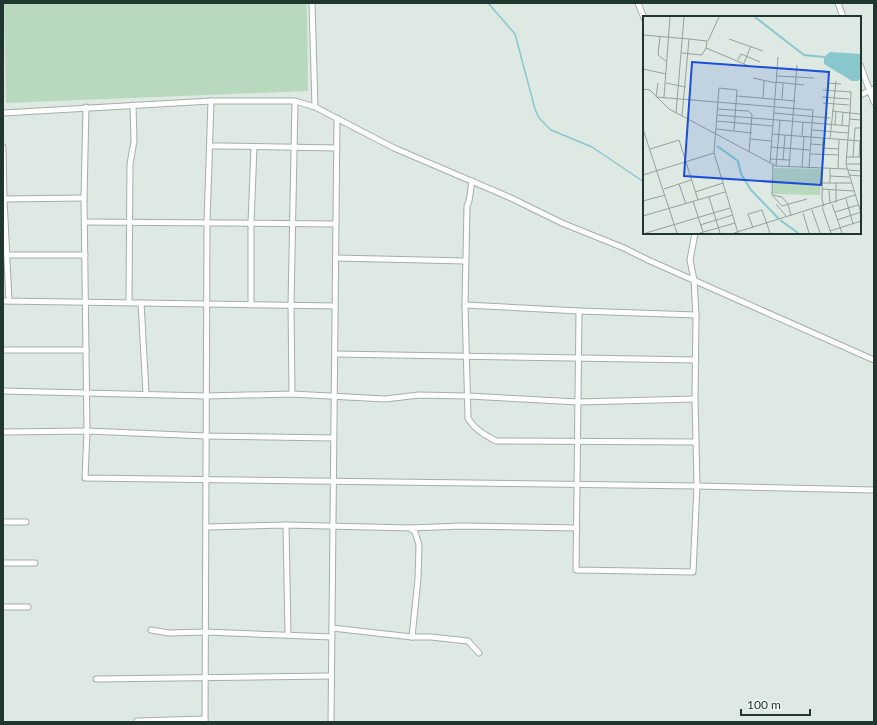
<svg xmlns="http://www.w3.org/2000/svg" width="877" height="725" viewBox="0 0 877 725" font-family="Lato,sans-serif">
<style>
.green{fill:#b8d9be}
.lines{fill:none;stroke-linecap:round;stroke-linejoin:round}
.stream{stroke:#88c7cc;stroke-width:1.5}
.minor-casing{stroke:#a1b0a9;stroke-width:7}
.minor{stroke:#fff;stroke-width:5}
.inset-river{fill:none;stroke:#88c7cc;stroke-width:2}
.inset-road{fill:none;stroke:#92a29b;stroke-width:1}
.view{fill:#1d4ed8;fill-opacity:0.15;stroke:#1d4ed8;stroke-width:2}
.inset-edge{fill:none;stroke:#20372f;stroke-width:2}
</style>
<rect width="100%" height="100%" fill="#dee9e3"/>
<polygon class="green" points="4,3 307,3 308,91 6,103"/>
<g class="lines">
<polyline class="stream" points="488,3 515,34 535,109 539,118 551,130 592,147 644,182"/>
<defs>
<g id="minor">
<polyline points="312,3 315,107"/>
<polyline points="638,3 644,18"/>
<polyline points="838,3 843,17"/>
<polyline points="860,65 874,102"/>
<polyline points="860,95 874,89"/>
<polyline points="86,107 84,198 87,431 85,478 697,486 874,490"/>
<polyline points="3,113 211,101 295,101 315,107 394,148 511,198 562,223 624,248 648,260 874,360"/>
<polyline points="210,146 224,146 337,148"/>
<polyline points="3,147 4,199 9,301"/>
<path d="M472,181L469,201L467,206L465,305L468,418C474,429 485,435 496,441L696,442"/>
<polyline points="3,199 84,198"/>
<polyline points="85,222 336,224"/>
<polyline points="7,255 85,255"/>
<polyline points="336,258 465,261"/>
<polyline points="3,301 335,306"/>
<polyline points="129,303 130,164 134,141 133,105"/>
<polyline points="141,303 146,393"/>
<polyline points="251,305 251,223 254,147"/>
<polyline points="465,305 579,311 696,315"/>
<polyline points="579,311 576,570 693,572 697,486 695,399 696,315 694,280 690,260 695,233"/>
<polyline points="3,350 86,350"/>
<polyline points="335,354 696,360"/>
<polyline points="3,391 206,396 292,394 385,399 419,395 468,396 578,402 695,399"/>
<polyline points="292,394 291,305 295,101"/>
<polyline points="3,432 87,431 206,436 334,438"/>
<polyline points="3,522 26,522"/>
<polyline points="286,525 288,635"/>
<polyline points="206,527 286,525 410,528 462,526 577,528"/>
<polyline points="410,528 415,532 419,545 418,579 412,637"/>
<polyline points="3,563 35,563"/>
<polyline points="3,607 28,607"/>
<polyline points="332,628 412,637 431,637 468,641 479,653"/>
<polyline points="151,630 169,633 205,632 332,637"/>
<polyline points="96,679 331,676"/>
<polyline points="137,721 205,719"/>
<polyline points="205,722 207,222 211,101"/>
<polyline points="331,722 337,118"/>
</g>
</defs>
<use href="#minor" class="minor-casing"/>
<use href="#minor" class="minor"/>
</g>
<g transform="translate(643 16)">
<rect width="218" height="218" fill="#dee9e3"/>
<path d="M131,152L178,153L177,179L129,178Z" fill="#b8d9be"/>
<path d="M187,36L218,38V62L215,65H209L181,48V41Z" fill="#88c7cc"/>
<path class="inset-river" d="M112,1L161,39L181,41M74,130L95,145L98,158L108,174L136,203M137,204L155,217"/>
<path class="inset-road" d="M0,19L46,23L39,100M17,20L15,39L24,46M86,23L120,35M65,25L76,1M63,32L106,50M39,37L59,39L63,32L64,25L46,23M95,44L98,38L117,46M101,47L108,30M0,53L23,58M134,60L171,62M110,62L133,67M133,66L161,69M15,67L13,81L170,94L166,152M23,67L43,71M185,67L198,68M0,73L7,74L26,93L133,150L204,153M180,74L208,76L207,97L218,98M94,80L152,85M21,81L27,1M179,81L206,83M120,82L121,65M139,84L140,67M180,87L206,89M74,93L105,95L109,98L106,136M189,95L207,97L203,148L218,197M33,97L41,1M131,97L187,102M74,99L206,110M206,103L218,104M73,105L130,110M192,109L193,95M199,109L200,96M0,113L34,217M73,113L109,117M91,114L94,74L76,72L71,137L95,217M169,114L205,117M129,118L218,125M159,120L160,106M180,122L179,183L181,191M108,123L128,125M187,123L193,65M168,128L180,129M128,131L167,134M180,132L196,133M7,133L36,124L55,184M167,138L196,139M203,141H218M210,141L212,112H218M216,141L217,125M127,143L147,144M140,144L142,119M127,147L135,41M203,148H218M130,149L129,179L139,181L145,188L148,200M133,150L137,104M146,151L154,49M159,151L161,121M195,152L196,123M205,154L218,155M0,159L71,137M206,159L218,160M187,160L206,161M179,167H209M187,167V152M193,167V187M36,168L43,188M21,173L48,164M179,173L211,175M186,174L187,188M52,176L80,167M130,180L139,190L164,183M66,181L77,217M203,183L210,208M0,185L22,179M50,185L60,216M133,188L144,201M189,188L199,217M179,191L188,217M169,194L177,217M192,196L215,189M160,197L166,217M0,200L82,176M194,204L218,196M57,209L90,199M110,212L105,198L119,194L127,217M187,215L218,205M3,217L87,192M57,217L92,207M91,217L212,179"/>
<path class="view" d="M49,46L186,56L178,169L41,160Z"/>
<rect width="218" height="218" class="inset-edge"/>
</g>
<rect width="877" height="725" fill="none" stroke="#20372f" stroke-width="8"/>
<path d="M741 709v6h69v-6" fill="none" stroke="#20372f" stroke-width="2"/>
<text x="747" y="709" font-size="12" fill="#20372f" stroke="#eef6f1" stroke-width="3" paint-order="stroke">100 m</text>
</svg>
